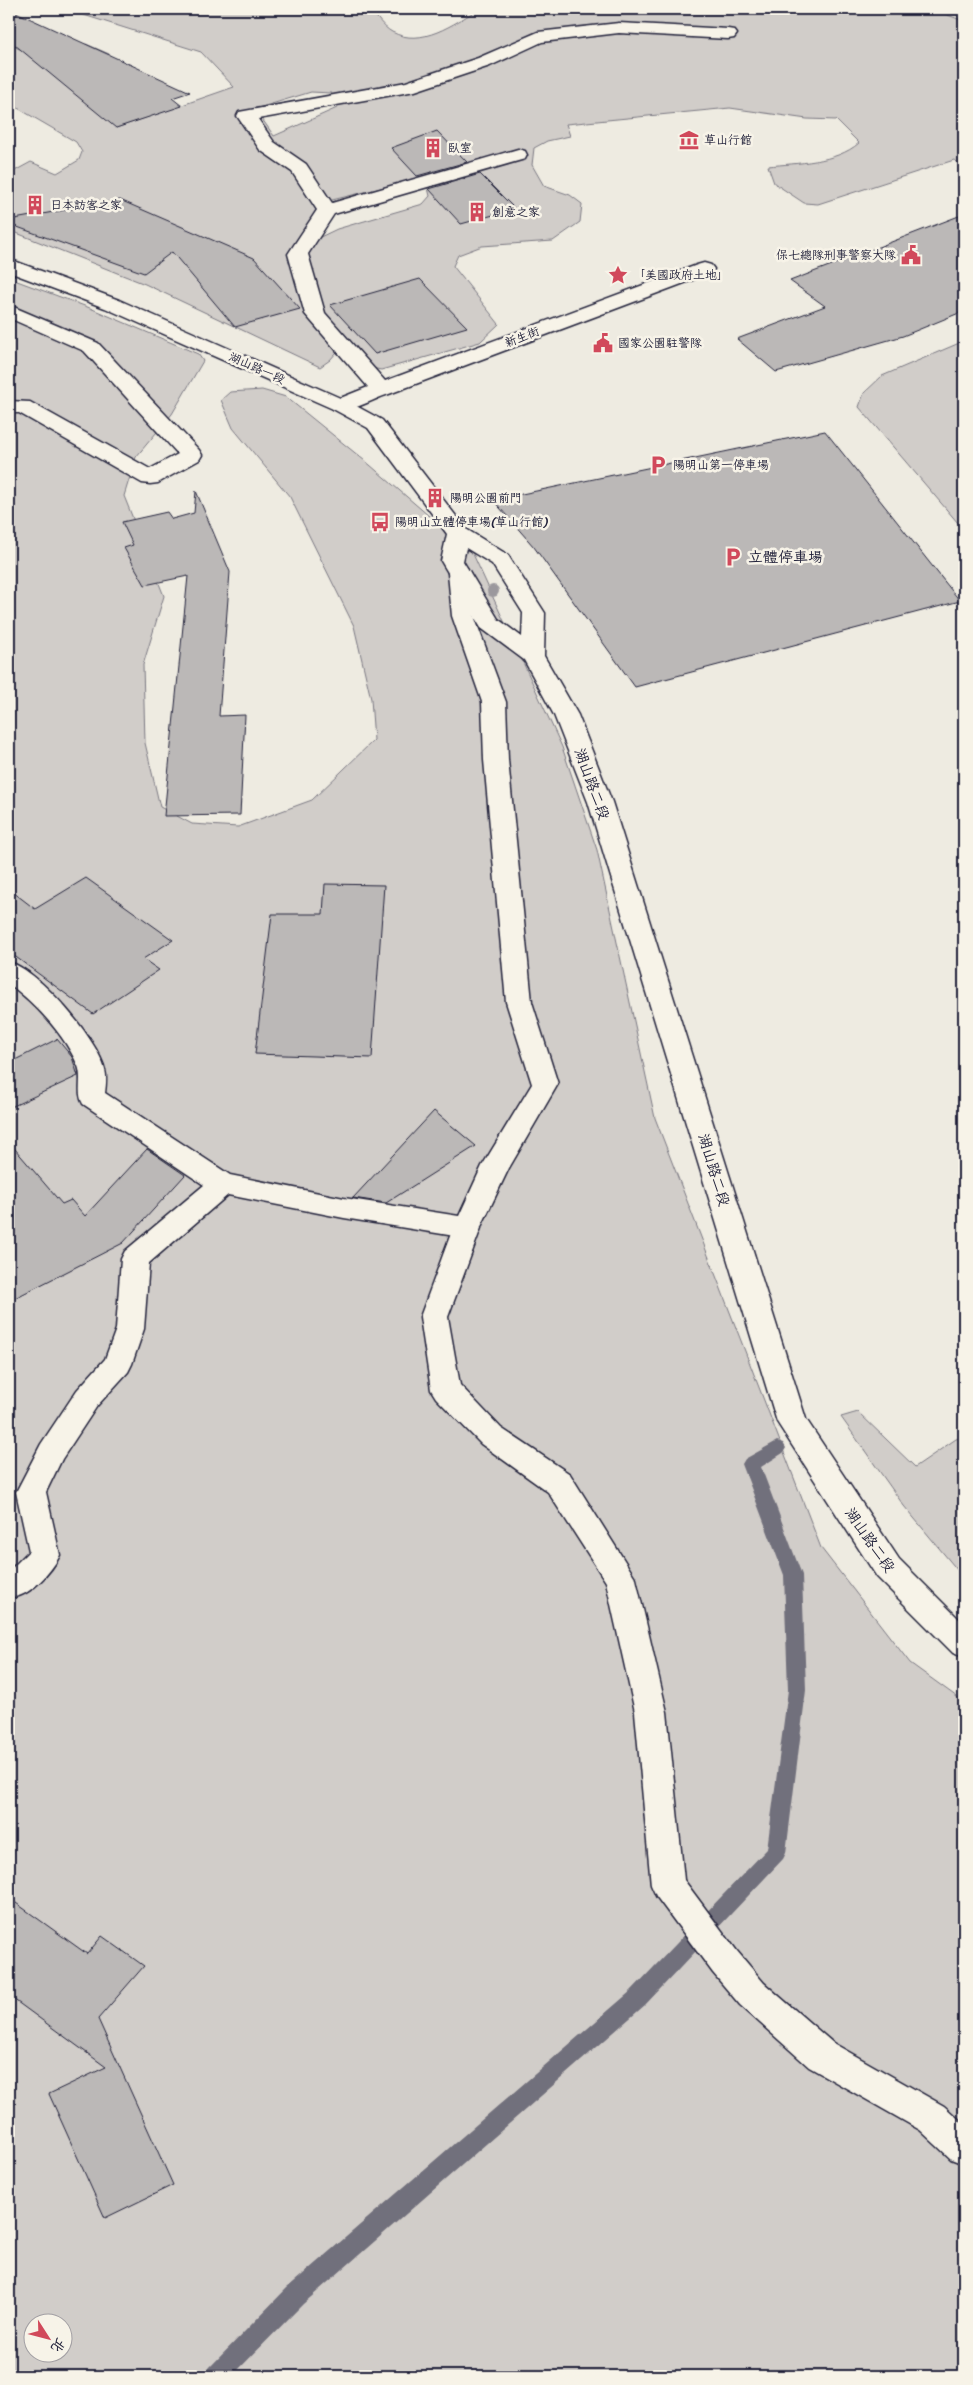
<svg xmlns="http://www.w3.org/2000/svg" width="973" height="2385" viewBox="0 0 973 2385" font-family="Sriracha,'LXGW WenKai TC',sans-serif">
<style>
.green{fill:#d1cdc9;stroke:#7a7882;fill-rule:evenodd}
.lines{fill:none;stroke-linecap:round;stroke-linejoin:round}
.stream{fill:#716f7b;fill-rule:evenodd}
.building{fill:#bbb8b7;stroke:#22223b}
.service-casing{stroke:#22223b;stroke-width:3}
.pedestrian-casing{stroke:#22223b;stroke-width:3}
.minor-casing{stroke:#22223b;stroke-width:3}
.tertiary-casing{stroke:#22223b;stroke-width:3}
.service{fill:#f7f3e8;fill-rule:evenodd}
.pedestrian{fill:#f7f3e8;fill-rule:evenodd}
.minor{fill:#f7f3e8;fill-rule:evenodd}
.tertiary{fill:#f7f3e8;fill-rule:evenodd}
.tree{fill:#9b989d}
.labels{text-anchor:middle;stroke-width:5;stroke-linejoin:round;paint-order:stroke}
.far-poi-label{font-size:12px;fill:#22223b;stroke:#f7f3e8;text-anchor:start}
.far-street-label{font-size:12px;fill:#22223b;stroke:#f7f3e8}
.poi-label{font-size:15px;fill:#22223b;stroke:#f7f3e8;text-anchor:start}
.street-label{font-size:15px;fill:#22223b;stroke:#f7f3e8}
</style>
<rect width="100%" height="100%" fill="#eeebe1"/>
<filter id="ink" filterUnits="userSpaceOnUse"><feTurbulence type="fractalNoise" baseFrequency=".02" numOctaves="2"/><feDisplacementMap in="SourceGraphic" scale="10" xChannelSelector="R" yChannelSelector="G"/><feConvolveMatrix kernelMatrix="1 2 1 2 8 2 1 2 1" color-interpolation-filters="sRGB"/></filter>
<g filter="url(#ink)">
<g class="green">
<path d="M72,9L207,11L220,9H370C376,16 383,27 392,32C422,48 453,24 479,9H931L964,21V166L954,160L818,204L804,203L774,183L768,166C797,163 836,163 859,143L836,120L807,119L730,108L566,124L570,136L547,141L534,148L532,165L544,186L570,195L582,204L580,222L553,241L482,246L458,255L453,266L499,324L480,342L381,370L368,367L325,316L307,254L316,239L337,229L423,204L430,196L428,188L410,181L332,200L319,210L297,280L303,308L337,352L330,360L320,367L145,284L9,230V174L31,162L57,173L79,160L82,152L76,142L9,103V44L49,63L86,44L109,54L107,67L116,128L234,87L201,52L71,11ZM311,92L331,93L337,108L274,136L255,109Z"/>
<path d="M9,278L90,308L198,354L203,361L172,414L136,457L124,496L164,596L143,665L145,743L160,807L192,824L238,827L312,800L374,740L371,699L354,626L290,497L233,428L221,400L230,392L262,390L286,397L370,465L473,554L562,747L597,850L655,1118L821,1548L910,1663L964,1702V2376H9ZM32,2322H62V2352H32Z"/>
<polygon points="964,341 964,530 859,407 864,393 882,376"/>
<polygon points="858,1412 915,1467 956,1439 964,1437 964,1578 904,1506 841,1417"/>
</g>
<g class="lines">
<polygon class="stream" points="777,1441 783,1443 786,1448 783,1453 761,1467 802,1575 806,1690 786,1853 783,1859 645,2005 303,2304 232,2376 206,2376 209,2368 287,2288 631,1991 767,1849 788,1690 784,1575 742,1464 745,1459"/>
</g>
<g class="building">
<polygon points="9,9 116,58 190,92 172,98 182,106 116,128 9,40"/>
<polygon points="437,131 467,162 417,176 391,148"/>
<polygon points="480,174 515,209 461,224 429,189"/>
<polygon points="120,200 254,258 300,309 235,327 172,252 144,273 9,224 9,220"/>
<polygon points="964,214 964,311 903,336 776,372 737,339 825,306 790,281"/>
<polygon points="420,279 467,327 375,354 330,305"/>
<polygon points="825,431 960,601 635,687 534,547 493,500"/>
<polygon points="196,491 230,572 219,716 245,715 240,815 164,816 188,576 145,585 124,548 133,545 122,522 167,512 172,519 194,513"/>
<polygon points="86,878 173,940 143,959 159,970 93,1014 9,952 9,889 35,909"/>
<polygon points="325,884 384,885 372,1058 255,1054 272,914 323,914"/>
<polygon points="57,1039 72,1057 78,1076 9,1108 9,1063"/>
<polygon points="434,1111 476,1146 386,1203 353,1198"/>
<polygon points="9,1142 62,1204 71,1200 85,1216 147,1149 185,1175 123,1243 9,1301"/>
<polygon points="9,1898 87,1954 102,1936 144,1966 98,2019 173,2185 105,2218 49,2094 106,2067 9,1996"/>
</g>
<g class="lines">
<defs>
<g id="service">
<path d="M619,23L728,29L734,30L737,34L734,38L728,39L619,33L542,42L490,66L415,91L258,119L274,142L306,164L332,203L518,149L525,151L527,155L525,159L334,214L308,254L325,313L385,381L697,265L704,263L711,265L714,269L711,273L389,394C372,399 351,414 333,409L330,405L333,401L368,387L305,314L288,254L317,210L292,172L260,150L237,116L239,112L406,82L478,58L538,32Z"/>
<polygon points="9,305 98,343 199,450 202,455 199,460 158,483 150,484 142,483 19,413 9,413 9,401 30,402 150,469 178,454 84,351 9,318"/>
</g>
<polygon id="pedestrian" points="467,1218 477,1221 481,1228 448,1317 460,1385 501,1428 570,1474 636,1579 667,1712 684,1880 737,1951 764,1983 833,2043 944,2106 964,2124 964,2164 951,2159 920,2130 809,2067 740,2005 713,1973 656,1896 651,1885 635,1712 606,1582 548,1492 481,1444 436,1398 431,1390 420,1317 453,1228 457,1221"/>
<path id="minor" d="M459,566L467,568L470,573L474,616L506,702L508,760L532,1002L558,1084L509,1168L477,1235L467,1238L344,1218L228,1195L149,1263L144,1329L132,1364L128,1372L97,1406L62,1459L46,1492L60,1555C53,1570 26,1602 9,1596V1571L29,1551L16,1492L41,1444L77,1390L105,1359L116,1329L121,1259L125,1251L204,1185L83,1104C76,1092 83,1079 78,1066C65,1035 35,1003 9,984V962C39,970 98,1040 105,1070C107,1077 106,1085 105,1093L230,1175L344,1198L459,1216L482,1166L532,1084L506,1002L484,760L482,702L452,616L448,573L451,568Z"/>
<path id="tertiary" d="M9,259L119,300L347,401L382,420L466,529L508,555L511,560L545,613L544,656L578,715L612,802L806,1419L899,1559L964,1624V1657L953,1653L877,1577L777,1422L588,802L554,715L524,660L481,628L441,561L447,534L368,428L333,409L105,308L9,272ZM466,548L492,564L523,613L522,637L498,619L463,561Z"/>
</defs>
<use href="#service" class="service-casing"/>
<use href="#pedestrian" class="pedestrian-casing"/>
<use href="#minor" class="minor-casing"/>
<use href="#tertiary" class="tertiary-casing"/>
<use href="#service" class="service"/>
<use href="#pedestrian" class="pedestrian"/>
<use href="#minor" class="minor"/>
<use href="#tertiary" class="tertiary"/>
</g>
<circle class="tree" cx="493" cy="591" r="6"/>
</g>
<defs>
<symbol id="museum-bare" viewBox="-9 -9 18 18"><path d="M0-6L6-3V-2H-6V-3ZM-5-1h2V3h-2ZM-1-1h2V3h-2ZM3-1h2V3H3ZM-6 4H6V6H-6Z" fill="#d1495b" stroke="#f7f3e8" stroke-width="2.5" paint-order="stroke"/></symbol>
<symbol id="building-bare" viewBox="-9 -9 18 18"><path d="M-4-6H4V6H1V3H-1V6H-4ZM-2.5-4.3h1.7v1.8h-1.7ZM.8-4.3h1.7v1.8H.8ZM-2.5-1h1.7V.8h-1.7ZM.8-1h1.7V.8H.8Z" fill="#d1495b" stroke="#f7f3e8" stroke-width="2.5" paint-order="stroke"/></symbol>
<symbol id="civic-bare" viewBox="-9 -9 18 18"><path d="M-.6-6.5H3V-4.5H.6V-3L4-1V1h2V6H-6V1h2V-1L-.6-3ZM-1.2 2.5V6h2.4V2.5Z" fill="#d1495b" stroke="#f7f3e8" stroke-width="2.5" paint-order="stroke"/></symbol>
<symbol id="sight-bare" viewBox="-9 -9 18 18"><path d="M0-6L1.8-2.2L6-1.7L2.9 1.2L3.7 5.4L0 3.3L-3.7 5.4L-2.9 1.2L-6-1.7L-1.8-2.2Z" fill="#d1495b" stroke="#f7f3e8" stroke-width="2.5" paint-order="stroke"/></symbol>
<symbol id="parking-bare" viewBox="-9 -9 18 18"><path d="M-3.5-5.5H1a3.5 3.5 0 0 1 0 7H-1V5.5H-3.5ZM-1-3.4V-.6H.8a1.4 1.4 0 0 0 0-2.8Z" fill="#d1495b" stroke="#f7f3e8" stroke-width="2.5" paint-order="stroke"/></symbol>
<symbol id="bus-bare" viewBox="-9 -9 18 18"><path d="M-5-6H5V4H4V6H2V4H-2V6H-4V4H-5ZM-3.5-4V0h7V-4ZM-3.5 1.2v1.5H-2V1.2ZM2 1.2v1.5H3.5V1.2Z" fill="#d1495b" stroke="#f7f3e8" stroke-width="2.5" paint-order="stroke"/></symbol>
</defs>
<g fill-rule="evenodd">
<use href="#museum-bare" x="675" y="126" width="28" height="28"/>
<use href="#building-bare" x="419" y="134" width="28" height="28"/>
<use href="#building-bare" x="21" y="191" width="28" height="28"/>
<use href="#building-bare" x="463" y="198" width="28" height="28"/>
<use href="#civic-bare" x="897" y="241" width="28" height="28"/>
<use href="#sight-bare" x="604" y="261" width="28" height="28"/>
<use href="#civic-bare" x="589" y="329" width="28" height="28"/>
<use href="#parking-bare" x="644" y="451" width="28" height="28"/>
<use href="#building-bare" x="421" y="484" width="28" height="28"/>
<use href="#bus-bare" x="366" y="508" width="28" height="28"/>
<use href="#parking-bare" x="719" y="543" width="28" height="28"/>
</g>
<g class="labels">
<g class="far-poi-label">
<text x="704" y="144">草山行館</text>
<text x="448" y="152">臥室</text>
<text x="50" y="209">日本訪客之家</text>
<text x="492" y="216">創意之家</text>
<text x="896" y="259" text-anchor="end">保七總隊刑事警察大隊</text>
<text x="633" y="279">「美國政府土地」</text>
<text x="618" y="347">國家公園駐警隊</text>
<text x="673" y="469">陽明山第一停車場</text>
<text x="450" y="502">陽明公園前門</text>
<text x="395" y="526">陽明山立體停車場(草山行館)</text>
</g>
<g class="far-street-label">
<text transform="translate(522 337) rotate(-21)" y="4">新生街</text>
<text transform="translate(257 368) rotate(24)" y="4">湖山路一段</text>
</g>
<g class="poi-label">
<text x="748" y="562">立體停車場</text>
</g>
<g class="street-label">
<text transform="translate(592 784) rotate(70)" y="5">湖山路二段</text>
<text transform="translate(714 1170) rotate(73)" y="5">湖山路二段</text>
<text transform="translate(870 1540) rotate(55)" y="5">湖山路二段</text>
</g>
</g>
<rect width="973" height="2385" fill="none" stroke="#f7f3e8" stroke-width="30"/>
<rect x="15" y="15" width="943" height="2355" fill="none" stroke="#22223b" stroke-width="2" filter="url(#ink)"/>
<g transform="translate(48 2338) rotate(126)"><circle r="24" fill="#f7f3e8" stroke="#a29fa3"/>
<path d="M0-4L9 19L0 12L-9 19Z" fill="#d1495b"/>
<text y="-8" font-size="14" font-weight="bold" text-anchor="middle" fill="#22223b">北</text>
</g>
</svg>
